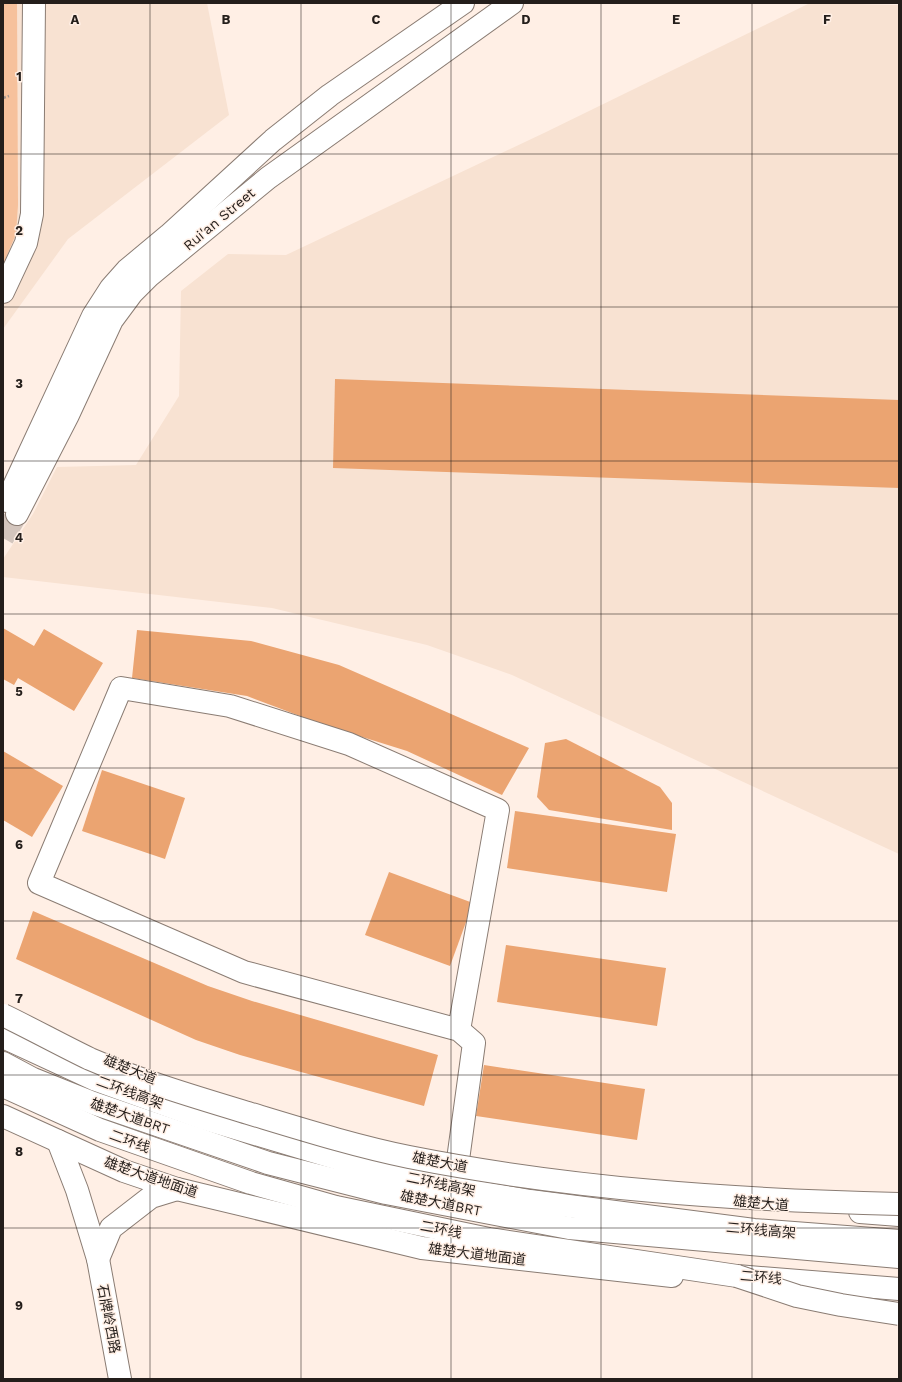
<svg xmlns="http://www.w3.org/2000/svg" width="902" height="1382" viewBox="0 0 902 1382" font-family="'Work Sans','Noto Sans SC',sans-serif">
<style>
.built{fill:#f8e2d2}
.green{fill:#f6c19c}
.building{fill:#eba471}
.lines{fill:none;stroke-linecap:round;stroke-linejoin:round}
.major-tunnel{stroke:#d3c5bd;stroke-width:22;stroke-dasharray:22 11;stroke-linecap:butt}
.minor-casing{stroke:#8a7c73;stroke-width:24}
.major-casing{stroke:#8a7c73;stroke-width:24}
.highway-casing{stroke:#8a7c73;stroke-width:24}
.path{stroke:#a39790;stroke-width:2.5;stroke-dasharray:3 2;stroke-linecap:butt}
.minor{stroke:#fff;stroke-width:22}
.major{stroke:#fff;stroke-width:22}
.highway{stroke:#fff;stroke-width:22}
.highway-bridge-casing{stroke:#8a7c73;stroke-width:24;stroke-linecap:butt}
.highway-bridge{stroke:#fff;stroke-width:22}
.grid{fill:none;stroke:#241e1b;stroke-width:1;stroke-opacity:0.55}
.labels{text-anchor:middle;stroke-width:3;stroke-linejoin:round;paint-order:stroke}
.street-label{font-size:14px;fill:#241e1b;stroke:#ffefe5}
.grid-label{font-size:13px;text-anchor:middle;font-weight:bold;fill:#241e1b;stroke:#ffefe5;stroke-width:3;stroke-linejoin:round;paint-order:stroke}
</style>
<rect width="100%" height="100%" fill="#ffefe5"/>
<g class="built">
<polygon points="3,3 207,3 229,115 68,239 3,329"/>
<polygon points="810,3 899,5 899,854 512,675 427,645 272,608 3,577 3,559 33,514 57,467 136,465 179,396 181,291 228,254 286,255 544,133"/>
</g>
<polygon class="green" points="3,3 17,3 18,205 16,234 3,265"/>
<g class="building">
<polygon points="335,379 899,400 899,488 333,468"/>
<polygon points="3,628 34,646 44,629 103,663 74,711 18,678 14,685 3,679"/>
<polygon points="137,630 251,641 339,665 529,748 502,795 407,751 324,725 247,696 132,678"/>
<polygon points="566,739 660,787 672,803 672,830 549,810 537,797 545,743"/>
<polygon points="3,751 63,786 32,837 3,820"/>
<polygon points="102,770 185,798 165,859 82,831"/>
<polygon points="515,811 676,834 667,892 507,868"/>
<polygon points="389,872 473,903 450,966 365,935"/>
<polygon points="33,911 208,986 252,1001 438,1055 424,1106 240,1055 196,1040 16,959"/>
<polygon points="506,945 666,968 657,1026 497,1002"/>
<polygon points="484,1065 645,1089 637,1140 476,1116"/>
</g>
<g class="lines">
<polyline class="major-tunnel" points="3,538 17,514"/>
<defs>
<g id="minor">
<polyline points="3,292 26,243 32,214 34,3"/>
<polyline points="3,1063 33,1079 93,1103 268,1163 386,1193 569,1228 899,1257"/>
<polyline points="58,1141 77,1190 98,1259 111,1228 151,1197 177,1189"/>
<polyline points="457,1167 474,1043 459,1030 244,972 39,883 121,688 230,706 349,744 498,810 459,1030"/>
<polyline points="98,1259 120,1379"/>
</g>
<g id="major">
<polyline points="7,501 93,316 111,288 127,270 169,235 273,140 330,95 463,3"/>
<polyline points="17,514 68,415 112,320 132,293 149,276 268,178 512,3"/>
<polyline points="3,1116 124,1171 177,1189 422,1248 672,1276"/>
<polyline points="860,1212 899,1215"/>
</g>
<g id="highway">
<polyline points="3,1037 96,1080 202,1118 379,1171 455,1188 530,1201 754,1230 899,1241"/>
<polyline points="3,1086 100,1130 251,1183 336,1207 489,1239 737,1276 899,1289"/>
</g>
</defs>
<use href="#minor" class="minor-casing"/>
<use href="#major" class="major-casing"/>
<use href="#highway" class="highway-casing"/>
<polyline class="path" points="3,98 9,96"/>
<use href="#minor" class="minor"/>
<use href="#major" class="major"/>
<use href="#highway" class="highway"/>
<defs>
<g id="highway-bridge">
<path d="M3,1015C32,1029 61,1045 90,1059C141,1081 195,1097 248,1113C301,1129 355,1146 409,1157C571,1189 735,1200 899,1204"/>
<polyline points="737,1276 797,1296 841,1305 899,1314"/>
</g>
</defs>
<use href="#highway-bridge" class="highway-bridge-casing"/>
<use href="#highway-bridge" class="highway-bridge"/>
</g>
<path class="grid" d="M150,3V1379M301,3V1379M451,3V1379M601,3V1379M752,3V1379M3,154H899M3,307H899M3,461H899M3,614H899M3,768H899M3,921H899M3,1075H899M3,1228H899"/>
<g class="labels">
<g class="street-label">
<text transform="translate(219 219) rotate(-40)" y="5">Rui'an Street</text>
<text transform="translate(130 1069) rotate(22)" y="5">雄楚大道</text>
<text transform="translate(130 1092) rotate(20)" y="5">二环线高架</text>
<text transform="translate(130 1116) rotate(19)" y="5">雄楚大道BRT</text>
<text transform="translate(130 1141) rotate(20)" y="5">二环线</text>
<text transform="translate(440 1162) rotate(11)" y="5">雄楚大道</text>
<text transform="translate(151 1177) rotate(19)" y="5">雄楚大道地面道</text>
<text transform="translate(441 1184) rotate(12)" y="5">二环线高架</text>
<text transform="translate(441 1203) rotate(11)" y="5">雄楚大道BRT</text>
<text transform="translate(761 1203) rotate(5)" y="5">雄楚大道</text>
<text transform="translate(441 1229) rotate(11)" y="5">二环线</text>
<text transform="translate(761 1230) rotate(5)" y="5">二环线高架</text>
<text transform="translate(477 1254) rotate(7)" y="5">雄楚大道地面道</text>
<text transform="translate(761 1277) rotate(5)" y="5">二环线</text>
<text transform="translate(109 1319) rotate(79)" y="5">石牌岭西路</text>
</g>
</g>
<g class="grid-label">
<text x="75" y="24">A</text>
<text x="226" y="24">B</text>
<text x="376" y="24">C</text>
<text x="526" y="24">D</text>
<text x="676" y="24">E</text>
<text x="827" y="24">F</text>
<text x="19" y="81">1</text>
<text x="19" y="235">2</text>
<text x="19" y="388">3</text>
<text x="19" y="542">4</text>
<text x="19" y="696">5</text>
<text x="19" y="849">6</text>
<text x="19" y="1003">7</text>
<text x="19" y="1156">8</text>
<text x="19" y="1310">9</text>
</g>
<rect width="902" height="1382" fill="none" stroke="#241e1b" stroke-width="8"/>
</svg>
